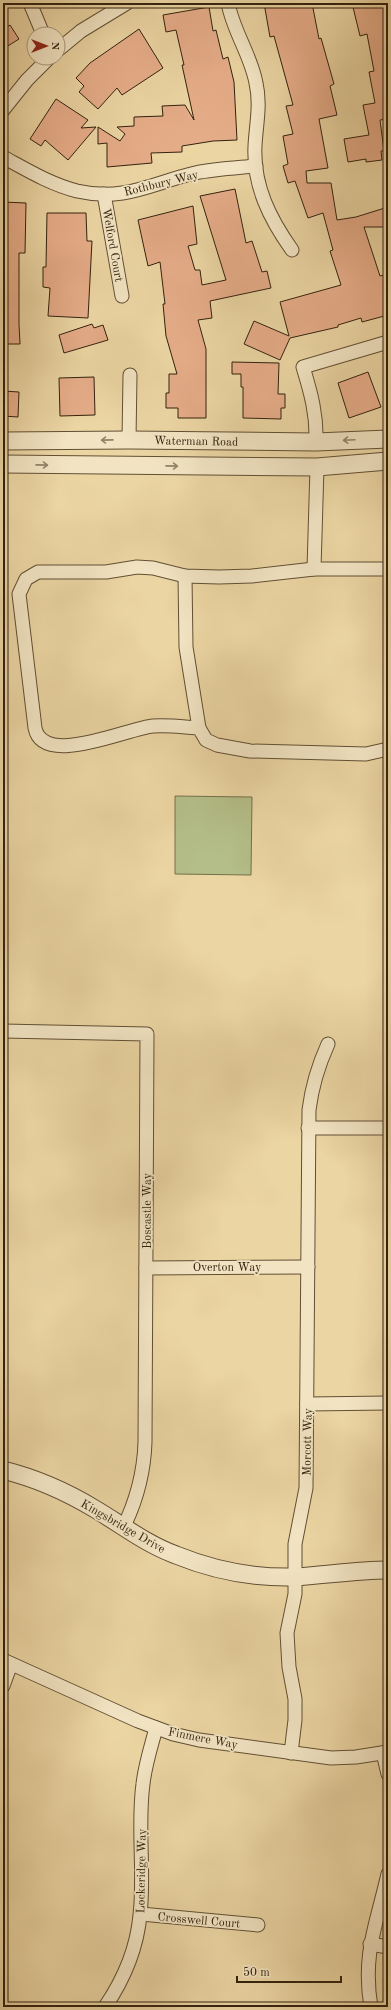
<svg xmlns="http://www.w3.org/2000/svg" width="391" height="2010" viewBox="0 0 391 2010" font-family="'Old Standard TT',serif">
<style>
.green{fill:#b4be88;stroke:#74704b}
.building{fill:#e5ac88;stroke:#33220e}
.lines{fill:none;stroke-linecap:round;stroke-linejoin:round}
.minor-casing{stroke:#614f33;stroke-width:15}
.tertiary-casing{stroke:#614f33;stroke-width:19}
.minor{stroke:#f2e4c3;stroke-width:13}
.tertiary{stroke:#f2e4c3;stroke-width:17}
.oneway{stroke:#928368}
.labels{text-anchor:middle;stroke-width:3.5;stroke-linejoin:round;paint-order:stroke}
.street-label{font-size:12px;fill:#33220e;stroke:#f2e4c3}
</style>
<rect width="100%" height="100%" fill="#ebd5a3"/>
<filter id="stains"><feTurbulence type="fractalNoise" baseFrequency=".005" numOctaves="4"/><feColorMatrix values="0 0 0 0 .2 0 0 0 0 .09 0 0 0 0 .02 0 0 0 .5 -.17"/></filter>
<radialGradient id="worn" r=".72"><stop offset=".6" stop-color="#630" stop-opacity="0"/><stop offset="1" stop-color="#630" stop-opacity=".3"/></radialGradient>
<polygon class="green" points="175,796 252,797 251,875 175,874"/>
<g class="building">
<polygon points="264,3 312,3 319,39 321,38 334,84 330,86 337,115 319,119 328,168 306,171 307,183 331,183 337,220 356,217 388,207 388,227 364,227 380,276 388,274 388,315 362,322 361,318 338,325 338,327 290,338 280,360 244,344 254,321 289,336 280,302 341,285 330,251 333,250 323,213 308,218 295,181 288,183 283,166 288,164 283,136 293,134 286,106 293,105 274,36 270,37"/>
<polygon points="352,3 388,3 388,119 380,120 384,151 381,151 382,160 366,162 366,159 348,162 344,139 369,135 363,105 375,103 369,72 374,71 367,34 360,36"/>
<polygon points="209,7 213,31 216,30 223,59 228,57 234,82 237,140 213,141 182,146 182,152 151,153 152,163 107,167 107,143 98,144 98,127 120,141 125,134 117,127 134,126 134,117 163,116 162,106 185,105 194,120 182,65 184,65 176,30 166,32 163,15"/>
<polygon points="10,25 19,39 3,49 3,30"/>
<polygon points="139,29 163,68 122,95 117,88 98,109 79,92 84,86 76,78 90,63"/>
<polygon points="56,99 88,120 81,128 96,127 68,160 45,140 41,146 30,139"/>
<polygon points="235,189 246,243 252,241 262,272 267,271 271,288 210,301 212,318 198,320 206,349 206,418 178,418 178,408 166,408 166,393 169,393 169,374 177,374 166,336 163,304 165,304 160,262 148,266 138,220 193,206 197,244 188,246 195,270 200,270 202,285 226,280 200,196"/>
<polygon points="3,202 26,203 25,253 19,253 19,324 20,344 3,344"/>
<polygon points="47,213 86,213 87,241 92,241 88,318 48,316 50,288 43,287 43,267 46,267"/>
<polygon points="92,324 94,328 103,325 108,340 64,353 59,335"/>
<polygon points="232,362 279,363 278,394 285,394 285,408 281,408 281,419 243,418 243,387 241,387 241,374 232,374"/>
<polygon points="368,372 381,407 349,418 338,383"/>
<polygon points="94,377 95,415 60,416 59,378"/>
<polygon points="3,391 19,392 18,417 3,416"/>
</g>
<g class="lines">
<defs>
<g id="minor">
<polyline points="30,3 43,34"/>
<path d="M228,3C233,31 251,55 256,83C261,105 256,125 255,146C253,186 270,219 292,250"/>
<polyline points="58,50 81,31 127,3"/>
<polyline points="3,110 27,80 49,58"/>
<path d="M3,157C27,170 50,184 77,191C125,202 152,183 195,173C215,169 235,168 256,166"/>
<polyline points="104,194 122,296"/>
<polyline points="129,440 130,375"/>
<path d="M316,442C317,415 311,393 303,367L388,342"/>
<polyline points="314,569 317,467"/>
<path d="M388,569H314L252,576L219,577L185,576L153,568L137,567L106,572H38L26,579L19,594L35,728C43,768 128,728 153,726C168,725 184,727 199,728L206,740L217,745L250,751L366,754L388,749"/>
<polyline points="185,576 186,647 199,728"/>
<path d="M3,1031L147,1034L145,1442C144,1473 137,1500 123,1528"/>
<polyline points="308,1128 388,1128"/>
<polyline points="146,1268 308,1267"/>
<polyline points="307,1404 388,1403"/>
<polyline points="3,1660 138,1721 173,1734 199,1740 331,1758 356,1757 388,1752"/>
<polyline points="3,1686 11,1664"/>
<path d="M291,1753L295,1720V1699L289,1667L287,1633L295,1594V1544L306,1488L309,1110C312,1086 318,1066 328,1044"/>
<polyline points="383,1753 388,1774"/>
<polyline points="141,1914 258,1925"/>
<polyline points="370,1944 388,1947"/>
<path d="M105,2007C124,1979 137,1948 140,1915C145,1872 137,1827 143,1784C145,1765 151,1747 156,1728"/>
<path d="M371,2007C362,1954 377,1923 388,1874"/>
</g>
<g id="tertiary">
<polyline points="3,441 129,440 316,442 388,439"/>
<polyline points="3,464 317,467 388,461"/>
<path d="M3,1470C35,1478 67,1492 95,1509C122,1525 146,1544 176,1555C213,1570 255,1578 294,1577C326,1575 357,1570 388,1570"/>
</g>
</defs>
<use href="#minor" class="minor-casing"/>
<use href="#tertiary" class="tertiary-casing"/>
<use href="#minor" class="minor"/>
<use href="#tertiary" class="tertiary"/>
</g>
<defs><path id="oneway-shaft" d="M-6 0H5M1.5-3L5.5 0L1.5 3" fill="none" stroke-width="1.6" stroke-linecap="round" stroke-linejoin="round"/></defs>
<g class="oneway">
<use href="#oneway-shaft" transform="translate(107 440) rotate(179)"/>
<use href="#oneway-shaft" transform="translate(349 440) rotate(177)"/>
<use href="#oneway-shaft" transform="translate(42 465) rotate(1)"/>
<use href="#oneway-shaft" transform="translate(172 466) rotate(1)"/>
</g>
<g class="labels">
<g class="street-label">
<text transform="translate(161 183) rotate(-14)" y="4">Rothbury Way</text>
<text transform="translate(113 245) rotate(80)" y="4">Welford Court</text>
<text transform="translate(196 441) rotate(1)" y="4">Waterman Road</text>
<text transform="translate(147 1211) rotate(-90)" y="4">Boscastle Way</text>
<text x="227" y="1271">Overton Way</text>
<text transform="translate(307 1442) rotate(-89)" y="4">Morcott Way</text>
<text transform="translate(123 1526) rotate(30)" y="4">Kingsbridge Drive</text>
<text transform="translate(203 1738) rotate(11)" y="4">Finmere Way</text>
<text transform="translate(141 1871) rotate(-89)" y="4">Lockeridge Way</text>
<text transform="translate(199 1920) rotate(5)" y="4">Crosswell Court</text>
</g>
</g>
<rect width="391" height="2010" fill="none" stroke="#ebd5a3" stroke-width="16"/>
<rect x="4" y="4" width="383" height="2002" fill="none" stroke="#33220e" stroke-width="2"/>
<rect x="8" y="8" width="375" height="1994" fill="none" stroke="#33220e"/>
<g transform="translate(46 46) rotate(90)"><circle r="19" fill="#f2e4c3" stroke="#a6967b"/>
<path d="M0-3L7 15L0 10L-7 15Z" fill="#8f2418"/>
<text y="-6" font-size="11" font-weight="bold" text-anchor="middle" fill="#33220e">N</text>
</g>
<path d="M237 1976v6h104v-6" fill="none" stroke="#33220e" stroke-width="2"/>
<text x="243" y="1976" font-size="12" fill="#33220e" stroke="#f2e4c3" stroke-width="3" paint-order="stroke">50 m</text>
<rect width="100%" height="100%" filter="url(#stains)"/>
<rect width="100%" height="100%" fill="url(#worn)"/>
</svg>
